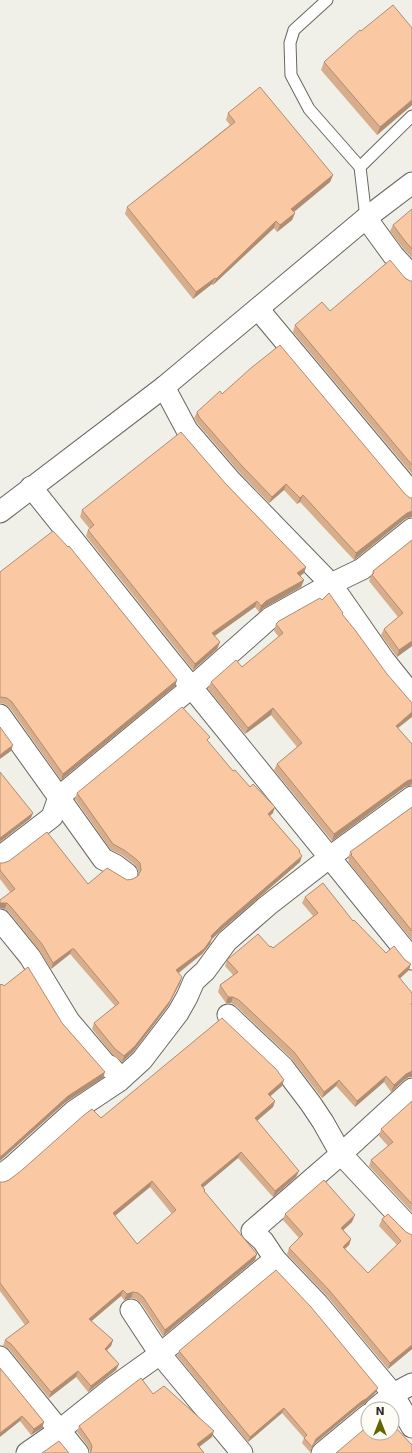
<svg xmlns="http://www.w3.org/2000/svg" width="412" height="1453" viewBox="0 0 412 1453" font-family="'DejaVu Sans',sans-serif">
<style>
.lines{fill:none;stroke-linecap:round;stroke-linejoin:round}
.service-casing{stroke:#686761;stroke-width:13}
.minor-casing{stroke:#686761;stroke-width:23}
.service{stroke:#fff;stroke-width:11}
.minor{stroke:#fff;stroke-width:21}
.wall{fill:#d7ad8c;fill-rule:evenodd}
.shaded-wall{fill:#af8d72}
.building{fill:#fac9a3;stroke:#af8d72;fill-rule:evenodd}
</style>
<rect width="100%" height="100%" fill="#f0efe8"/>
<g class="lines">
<defs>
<g id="service">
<polyline points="327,0 294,30 290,43 291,75 309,109 360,167 366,218"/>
<polyline points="360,167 412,116"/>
</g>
<g id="minor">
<polyline points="366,218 393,255 412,276"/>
<polyline points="258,309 412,493"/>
<polyline points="164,387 187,430 231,481 331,584 384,660 412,695"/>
<polyline points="31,487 171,662 412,959"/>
<polyline points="0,512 164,387 366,218 412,183"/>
<polyline points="0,715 103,859 115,865 127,874"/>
<polyline points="0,857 52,817 59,797 192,687 270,618 331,584 362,569 412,529"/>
<polyline points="0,920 30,957 69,1021 108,1067 110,1066 116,1073"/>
<polyline points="228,1015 283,1067 311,1104 323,1122 341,1154 412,1230"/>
<polyline points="412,1089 341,1154 252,1231 263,1241 275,1259 318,1304 393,1394 412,1427"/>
<polyline points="0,1176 12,1167 74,1111 119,1081 142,1060 178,1013 187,997 194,981 205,971 227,941 267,906 330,857 412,797"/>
<polyline points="131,1310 160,1354 242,1453"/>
<polyline points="0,1357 78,1453"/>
<polyline points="375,1409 393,1394 412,1384"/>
<polyline points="27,1453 60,1430 115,1386 160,1354 275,1259"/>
<polyline points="322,1453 368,1415"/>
</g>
</defs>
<use href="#service" class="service-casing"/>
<use href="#minor" class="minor-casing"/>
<use href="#service" class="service"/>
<use href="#minor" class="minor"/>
</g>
<g class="wall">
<polygon points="412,28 412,105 377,135 321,70 324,62 361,31"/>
<polygon points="228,113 333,175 330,182 294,212 295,213 292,220 277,232 274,228 213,285 212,284 193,299 125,214 127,207 230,125 226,120"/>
<polygon points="412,209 412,258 402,247 390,231 393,225"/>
<polygon points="405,278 410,281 412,281 412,474 293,332 295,325 330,311"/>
<polygon points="222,394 411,517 405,519 354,560 300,502 297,504 284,490 269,503 240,473 197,423 194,418 197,412"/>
<polygon points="225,483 306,567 304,573 300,576 304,580 301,587 264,608 259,612 255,607 214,636 220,642 217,649 193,670 86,536 88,530 90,529 80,517 82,510"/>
<polygon points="412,540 412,646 397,657 381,635 384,629 398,617 369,581 373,571"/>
<polygon points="0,572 177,680 175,686 61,780 10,708 5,704 0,703"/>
<polygon points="343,615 398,728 412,744 412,785 405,787 332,841 274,770 277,764 297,747 271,715 245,734 208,689 211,682 242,667 279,637 274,631 276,624"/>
<polygon points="208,742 233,771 273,813 270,816 300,851 299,853 300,862 219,932 212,939 210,944 202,954 179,973 180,983 168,1006 133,1052 122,1062 113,1055 92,1029 94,1023 115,1006 71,955 70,954 51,969 39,950 9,912 5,909 10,892 0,879 0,863 88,884 133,879 139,875 138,869 134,864 122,855 111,850 75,799 77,793"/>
<polygon points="412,807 412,940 348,862 349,860 348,859 350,852"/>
<polygon points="305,897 353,921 386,953 409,970 400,978 409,1077 404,1080 391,1092 384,1082 355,1107 336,1086 322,1098 291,1058 236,1006 231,1003 226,1003 218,992 220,985 233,975 225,966 227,960 270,947 273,948 313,916 302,903"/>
<path d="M282,1086L270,1096L275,1101L273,1107L257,1121L299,1171L296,1177L273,1197L238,1158L203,1187L205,1190V1192L257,1254L255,1260L163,1336L141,1303L136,1299L131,1298L124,1300L121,1296L91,1321L113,1340L111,1346L107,1350L119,1364L116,1370L88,1392L76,1377L49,1398L9,1349L3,1346L5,1340L25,1325L0,1291V1182H4L9,1180L101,1118ZM150,1187L172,1214L137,1244L115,1216Z"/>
<polygon points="412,1101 412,1212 369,1166 371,1160 388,1146 379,1136 381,1129"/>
<polygon points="285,1214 352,1222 343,1230 351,1239 349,1245 345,1249 368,1273 397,1245 379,1226 382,1219 411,1235 412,1349 388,1369 327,1296 287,1254 289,1248 299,1238 283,1220"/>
<polygon points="179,1351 376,1392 364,1404 360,1406 314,1444 310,1452 302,1443 304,1438 282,1413 248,1442 177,1356"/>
<polygon points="0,1368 44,1422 42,1428 31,1435 20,1421"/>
<polygon points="153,1394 212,1437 199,1447 204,1453 90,1453 90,1451 87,1445 77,1432 79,1426"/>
</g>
<g class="shaded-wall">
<polygon points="412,100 412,105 377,135 380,127"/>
<polygon points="333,175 330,182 289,216 291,209"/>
<polygon points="295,213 292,220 277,232 280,225"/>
<polygon points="276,221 274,228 213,285 216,279"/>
<polygon points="215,278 212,284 193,299 196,292"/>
<polygon points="286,484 284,490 269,503 272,497"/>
<polygon points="303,495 300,502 297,504 300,498"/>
<polygon points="412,511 412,517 411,517 405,519 354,560 356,553 407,513"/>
<polygon points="306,567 304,573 295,580 297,573"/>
<polygon points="304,580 301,587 264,608 259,612 261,606 266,601"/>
<polygon points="257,601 255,607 209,640 212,633"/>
<polygon points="412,641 412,646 397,657 399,650"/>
<polygon points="220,642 217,649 193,670 195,664"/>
<polygon points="177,680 175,686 61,780 63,774"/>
<polygon points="273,708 271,715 245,734 248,728"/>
<polygon points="412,712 412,717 393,732 396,726"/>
<polygon points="13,745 11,751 0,759 0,755"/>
<polygon points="412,779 412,783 411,785 405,787 332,841 334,834 407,781"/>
<polygon points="275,807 273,813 266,819 268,814"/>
<polygon points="33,813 31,818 0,842 0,838"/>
<polygon points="302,856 300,862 219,932 212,939 210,944 202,954 174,976 176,970 221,926"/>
<polygon points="1,902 7,903 5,909 0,908 0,903"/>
<polygon points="72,949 70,954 51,969 53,963"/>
<polygon points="411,964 409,970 396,982 398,976"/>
<polygon points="182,977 180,983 168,1006 133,1052 122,1062 124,1056"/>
<polygon points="228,997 233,997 231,1003 226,1003"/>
<polygon points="412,1071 412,1077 409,1077 404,1080 391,1092 394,1085 406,1074"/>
<polygon points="105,1072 103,1078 66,1102 0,1161 0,1157 68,1096"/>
<polygon points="386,1076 384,1082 355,1107 357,1101"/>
<polygon points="284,1080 282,1086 266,1100 268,1094"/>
<polygon points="339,1080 336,1086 322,1098 324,1092"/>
<polygon points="275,1101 273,1107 253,1124 255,1118"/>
<polygon points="241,1152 238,1158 199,1191 201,1185"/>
<polygon points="299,1171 296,1177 273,1197 275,1191"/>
<polygon points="152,1181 150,1187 111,1219 113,1213"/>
<polygon points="355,1215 352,1222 339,1234 341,1228"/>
<polygon points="351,1239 349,1245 340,1253 343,1247"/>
<polygon points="257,1254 255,1260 163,1336 165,1330"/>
<polygon points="123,1290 121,1296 87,1325 89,1319"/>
<polygon points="133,1292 131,1298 124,1300 127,1294"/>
<polygon points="113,1340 111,1346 103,1354 105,1349"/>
<polygon points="412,1345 412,1349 388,1369 390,1363"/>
<polygon points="119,1364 116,1370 88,1392 91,1386"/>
<polygon points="78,1371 76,1377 49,1398 51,1392"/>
<polygon points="378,1388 376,1392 364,1404 360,1406 314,1444 310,1452 316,1439"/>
<polygon points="284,1408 282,1413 248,1442 250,1437"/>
<polygon points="22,1416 20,1421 0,1437 0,1433"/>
<polygon points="44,1422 42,1428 31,1435 34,1429"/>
<polygon points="214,1431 212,1437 195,1450 197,1444"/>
</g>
<g class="building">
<polygon points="393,5 412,28 412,100 380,127 324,62 360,30 361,31"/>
<polygon points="260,87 333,175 291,209 295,213 280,225 276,221 216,279 215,278 196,292 127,207 235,122 228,113"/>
<polygon points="412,209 412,249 405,241 393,225"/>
<polygon points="390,260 405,278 410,281 412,281 412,465 295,325 322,302 330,311"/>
<polygon points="280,345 405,494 410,498 412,498 412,511 407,513 356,553 303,495 300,498 286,484 272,497 242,466 199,417 197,412 220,391 222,394 251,368"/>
<polygon points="181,432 225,483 306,567 297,573 304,580 266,601 261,606 257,601 212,633 220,642 195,664 88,530 94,525 82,510"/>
<polygon points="53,531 68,547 69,546 177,680 63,774 12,702 7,698 1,697 0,698 0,572"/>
<polygon points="412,540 412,641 399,650 384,629 403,613 372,575 374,573 373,571"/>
<polygon points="329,593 343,613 342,614 355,630 387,674 412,703 412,712 396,726 412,744 412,779 407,781 334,834 277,764 302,743 273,708 248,728 211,682 236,660 242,667 283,633 276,624 279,621 320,598 322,600"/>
<polygon points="182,707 210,737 207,740 233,771 235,770 250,787 253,784 275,807 268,814 300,851 299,852 302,856 221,926 211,936 212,938 204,949 176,970 182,977 170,1001 135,1046 124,1056 115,1049 94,1023 119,1003 74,949 72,949 53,963 42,944 11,907 7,903 0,903 0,900 15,889 0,870 0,863 3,863 9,861 47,832 88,884 107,868 127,880 133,879 138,876 141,870 140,863 136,859 124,850 113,844 77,793"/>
<polygon points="0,727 13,745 0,755"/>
<polygon points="0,772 33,813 0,838"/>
<polygon points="412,807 412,931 351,855 352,854 350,852"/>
<polygon points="323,883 353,921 354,920 386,953 394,946 405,960 411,964 398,976 412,993 412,1004 411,1004 412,1005 412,1071 406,1074 394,1085 386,1076 357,1101 339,1080 324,1092 294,1052 239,1000 233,997 228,997 220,985 238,972 227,960 258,934 270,947 271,946 273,948 318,913 305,897"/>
<polygon points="28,967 62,1023 105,1072 68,1096 6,1152 0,1157 0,984 1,985 2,984 4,986"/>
<path d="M222,1018L276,1069L284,1080L268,1094L275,1101L255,1118L299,1171L275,1191L241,1152L201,1185L205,1190L204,1191L257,1254L165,1330L143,1297L138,1293L133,1292L127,1294L123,1290L89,1319L113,1340L105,1349L119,1364L91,1386L78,1371L51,1392L11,1344L5,1340L29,1322L0,1283V1182H4L9,1180L22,1170L84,1115L92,1109L101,1118ZM152,1181L176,1210L137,1244L113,1213Z"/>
<polygon points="412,1101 412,1204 371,1160 393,1142 381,1129"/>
<polygon points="324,1180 355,1215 341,1228 351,1239 343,1247 368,1273 401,1241 382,1219 388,1214 406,1232 412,1235 412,1345 390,1363 329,1290 289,1248 303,1234 285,1214"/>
<polygon points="276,1270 311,1307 378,1388 366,1399 362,1401 316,1439 312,1447 304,1438 307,1435 284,1408 250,1437 179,1351"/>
<polygon points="0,1368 44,1422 34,1429 22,1416 0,1433"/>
<polygon points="141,1378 153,1394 164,1386 214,1431 197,1444 204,1453 90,1453 91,1451 92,1446 89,1440 79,1426"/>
<polygon points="392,1417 399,1425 396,1428 412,1445 412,1453 336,1453 368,1426 368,1433 392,1433"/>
<polygon points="59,1441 69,1453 42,1453"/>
</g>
<g transform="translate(380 1421)"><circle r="19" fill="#fdfcf5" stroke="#acaba6"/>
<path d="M0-3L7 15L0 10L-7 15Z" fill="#636600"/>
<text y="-6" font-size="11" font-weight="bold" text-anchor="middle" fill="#32312f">N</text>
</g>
</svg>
